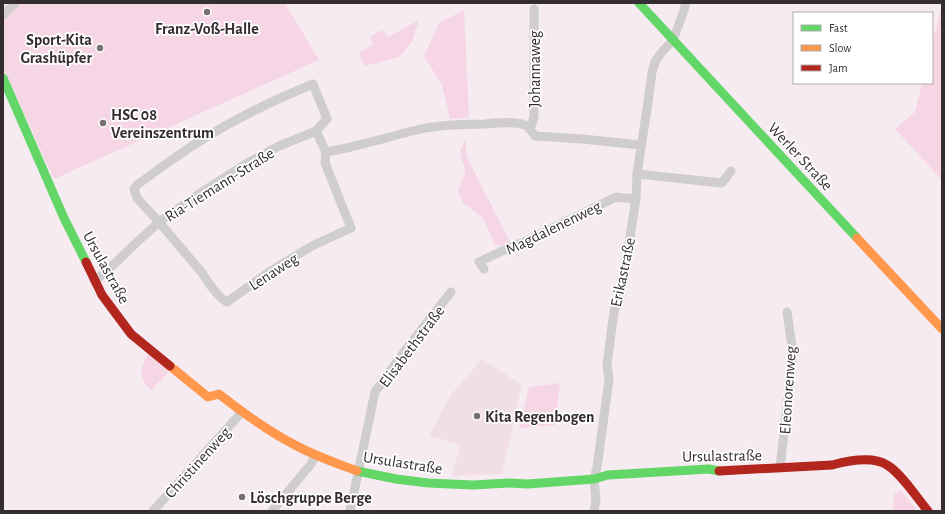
<svg xmlns="http://www.w3.org/2000/svg" width="945" height="514" viewBox="0 0 945 514" font-family="'Alegreya Sans',sans-serif">
<style>
.built{fill:#f2dee7}
.green{fill:#f6d6e5}
.lines{fill:none;stroke-linecap:round;stroke-linejoin:round}
.street{stroke:#d0cdce;stroke-width:9}
.fast{stroke:#63d668;stroke-width:9}
.slow{stroke:#ff974d;stroke-width:9}
.jam{stroke:#b3261e;stroke-width:9}
.poi-dot{fill:#797074;stroke:#fff;stroke-width:1.5}
.labels{text-anchor:middle;stroke-width:3.5;stroke-linejoin:round;paint-order:stroke}
.poi-label{font-size:16px;font-weight:bold;fill:#352e31;stroke:#fff;text-anchor:start}
.street-label{font-size:16px;fill:#352e31;stroke:#fff}
</style>
<rect width="100%" height="100%" fill="#f6ebf0"/>
<polygon class="built" points="482,359 522,385 502,474 452,476 460,445 429,436 450,396"/>
<g class="green">
<polygon points="18,3 285,3 319,60 54,179 3,68 3,18"/>
<polygon points="464,10 469,117 450,119 442,85 424,56 439,23"/>
<polygon points="941,10 942,10 942,180 895,129 915,112 922,83 932,83 932,44"/>
<polygon points="419,20 412,42 399,57 364,66 359,53 373,45 370,37 382,30 388,37"/>
<polygon points="466,139 466,151 468,159 510,242 506,245 495,245 483,218 463,203 458,192 465,174 464,165 461,158 460,151"/>
<path d="M148,353L169,372L151,390C136,375 141,370 148,353Z"/>
<polygon points="560,383 555,425 519,428 529,387"/>
<polygon points="900,490 918,511 893,511 894,495"/>
</g>
<g class="lines">
<g class="street">
<polyline points="3,15 15,3"/>
<polyline points="530,129 534,117 534,9"/>
<path d="M326,152C356,147 384,138 412,131C435,125 462,124 485,124C498,123 513,121 525,125C530,127 532,132 535,136L582,139L641,145"/>
<polyline points="637,174 722,183 731,171"/>
<polyline points="484,269 479,262 515,245 524,242 616,197 636,199"/>
<path d="M94,281L107,271L135,244L159,222L202,192L244,165L279,146L316,131L327,119L313,84C264,104 216,128 173,159C161,167 150,176 138,184L134,189L137,198L159,222L203,274C208,283 219,298 227,302L272,270L312,246L351,228L325,163L326,152L316,131"/>
<polyline points="780,468 792,363 792,347 787,312"/>
<polyline points="153,511 242,412"/>
<polyline points="272,511 311,464 316,455"/>
<polyline points="350,511 375,392 407,348 451,292"/>
<polyline points="594,511 596,500 594,479 597,467 609,380 607,365 614,311 621,293 636,199 637,174 648,102 652,72 655,62 661,53 673,40 682,16 686,3"/>
</g>
<g class="fast">
<polyline points="639,3 857,238"/>
<polyline points="3,78 64,218 86,262"/>
<polyline points="357,471 396,479 428,483 473,485 509,483 528,484 594,479 608,475 709,469 719,471"/>
</g>
<g class="slow">
<polyline points="857,238 942,329"/>
<path d="M170,366L208,397L219,394C243,413 268,431 295,445C315,456 336,463 357,471"/>
</g>
<g class="jam">
<polyline points="86,262 102,295 131,334 170,366"/>
<path d="M719,471L832,465C847,461 873,456 887,465C901,473 917,498 928,511"/>
</g>
</g>
<g class="poi-dot">
<circle cx="207" cy="12" r="4"/>
<circle cx="100" cy="48" r="4"/>
<circle cx="103" cy="123" r="4"/>
<circle cx="477" cy="416" r="4"/>
<circle cx="242" cy="497" r="4"/>
</g>
<g class="labels">
<g class="poi-label">
<text x="207" y="34" text-anchor="middle">Franz-Voß-Halle</text>
<text x="92" y="45" text-anchor="end">Sport-Kita<tspan x="92" dy="18">Grashüpfer</tspan></text>
<text x="111" y="120">HSC 08<tspan x="111" dy="18">Vereinszentrum</tspan></text>
<text x="485" y="422">Kita Regenbogen</text>
<text x="250" y="503">Löschgruppe Berge</text>
</g>
<g class="street-label">
<text transform="translate(534 69) rotate(-90)" y="6">Johannaweg</text>
<text transform="translate(801 156) rotate(47)" y="6">Werler Straße</text>
<text transform="translate(219 184) rotate(-32)" y="6">Ria-Tiemann-Straße</text>
<text transform="translate(553 227) rotate(-26)" y="6">Magdalenenweg</text>
<text transform="translate(107 267) rotate(61)" y="6">Ursulastraße</text>
<text transform="translate(273 271) rotate(-33)" y="6">Lenaweg</text>
<text transform="translate(622 272) rotate(-78)" y="6">Erikastraße</text>
<text transform="translate(411 346) rotate(-53)" y="6">Elisabethstraße</text>
<text transform="translate(787 390) rotate(-86)" y="6">Eleonorenweg</text>
<text transform="translate(722 455) rotate(-1)" y="6">Ursulastraße</text>
<text transform="translate(197 462) rotate(-48)" y="6">Christinenweg</text>
<text transform="translate(403 462) rotate(9)" y="6">Ursulastraße</text>
</g>
</g>
<rect width="945" height="514" fill="none" stroke="#352e31" stroke-width="8"/>
<rect x="793" y="12" width="140" height="72" fill="#ffffff" stroke="#aeabad"/>
<rect x="801" y="25" width="20" height="6" fill="#63d668" stroke="#aeabad"/>
<text x="829" y="32" font-size="12" fill="#352e31">Fast</text>
<rect x="801" y="45" width="20" height="6" fill="#ff974d" stroke="#aeabad"/>
<text x="829" y="52" font-size="12" fill="#352e31">Slow</text>
<rect x="801" y="65" width="20" height="6" fill="#b3261e" stroke="#aeabad"/>
<text x="829" y="72" font-size="12" fill="#352e31">Jam</text>
</svg>
